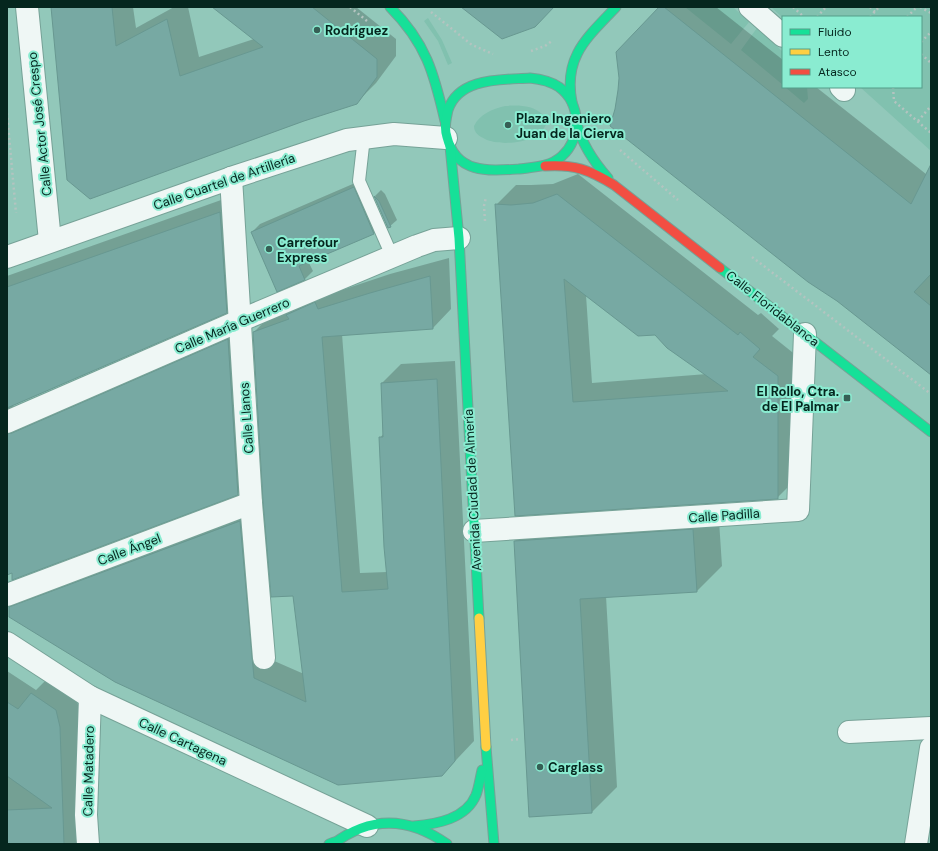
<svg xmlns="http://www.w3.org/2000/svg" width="938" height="851" viewBox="0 0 938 851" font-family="'DM Sans',sans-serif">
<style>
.green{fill:#81c1af}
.shadow{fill:#0003;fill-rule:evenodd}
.building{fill:#77a9a3;stroke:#689891;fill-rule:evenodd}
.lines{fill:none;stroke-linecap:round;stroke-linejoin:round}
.lane-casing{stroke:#76a297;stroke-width:14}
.street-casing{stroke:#76a297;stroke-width:24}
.fast-casing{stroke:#76a297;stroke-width:11}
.slow-casing{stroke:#76a297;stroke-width:11}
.jam-casing{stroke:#76a297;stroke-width:11}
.path{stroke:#b4c4c0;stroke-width:2.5;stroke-dasharray:2 3;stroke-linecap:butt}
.lane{stroke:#eff7f5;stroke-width:12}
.street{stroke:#eff7f5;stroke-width:22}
.fast{stroke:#16e098;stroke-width:9}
.slow{stroke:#ffcf43;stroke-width:9}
.jam{stroke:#f24e42;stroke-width:9}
.poi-dot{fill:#365f55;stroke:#8aecd1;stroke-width:1.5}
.labels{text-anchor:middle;stroke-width:4;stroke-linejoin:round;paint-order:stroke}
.poi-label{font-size:13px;font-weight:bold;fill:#05261e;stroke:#8aecd1;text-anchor:start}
.street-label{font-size:13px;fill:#05261e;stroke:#8aecd1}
</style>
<rect width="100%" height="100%" fill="#92c8ba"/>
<g class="green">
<polygon points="685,7 733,7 749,22 731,44"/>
<polygon points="771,7 931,7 931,151 860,87 921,87 921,17 783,18"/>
<polygon points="428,18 442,40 452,63 448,65 438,41 424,21"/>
<polygon points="757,28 783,52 783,85 741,50"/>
<polygon points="785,87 807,87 808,99 804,103"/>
<path d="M505,106C518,105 533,105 543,115C546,118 548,120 546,124C540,143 501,147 485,139C479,136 474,133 474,126C480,114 492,109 505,106Z"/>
</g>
<g class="shadow">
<polygon points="53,7 133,7 136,28 174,7 188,7 199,57 254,39 214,7 356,7 396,39 396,56 376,83 356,103 303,121 90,198"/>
<polygon points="661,7 716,7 783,60 783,87 816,87 931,178 931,374"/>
<path d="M578,174L758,315L761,313L779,329L772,336L797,356V478L777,498L516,515L496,205L516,185H531L553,184ZM586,295L655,334L707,374L592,383Z"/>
<polygon points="362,180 382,226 374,233 308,261 313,271 305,279 277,290 252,232 260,224"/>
<polygon points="381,190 385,194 397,220 389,227 375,196"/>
<polygon points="238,194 245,294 226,312 13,405 14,409 246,322 256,475 237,494 7,574 7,276"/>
<polygon points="449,258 451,309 433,328 342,334 360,573 387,572 380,438 384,433 382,383 401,364 455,361 474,741 442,775 10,607 29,588 258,503 272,660 304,674 294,594 254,332 273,313 390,274"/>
<polygon points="718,505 722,566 697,591 606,596 617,787 592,812 515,541 540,516"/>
<polygon points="7,671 36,690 51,675 74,692 79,708 83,844 7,844"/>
</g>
<g class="building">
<polygon points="51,7 112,7 116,46 167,19 180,76 263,47 212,7 312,7 377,59 377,77 357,104 304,121 90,199 67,180"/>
<polygon points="461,7 554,7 535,27 502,39"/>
<polygon points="659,7 664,7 911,204 931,164 931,274 914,292 931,306 931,375 837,301 808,282 610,126 615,109 618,90 619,78 616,52"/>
<polygon points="354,187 374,234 299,266 305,280 277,292 251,232"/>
<path d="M557,194L738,335L740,332L760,349L753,357L778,376V499L515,516L495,204L511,205L533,203ZM564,279L638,336L655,335L667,348L728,391L573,402Z"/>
<polygon points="374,196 379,201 391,227 388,228"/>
<polygon points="220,212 227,313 7,408 7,287"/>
<polygon points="430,276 433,329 322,337 342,592 388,589 384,547 379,437 383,437 381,383 437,379 455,761 442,776 338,785 115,682 9,617 9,607 240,521 254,678 306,702 293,596 271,597 263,502 253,332 289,319 286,315 315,302 318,309 370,293"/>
<polygon points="228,339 238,495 12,580 12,573 7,575 7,434 12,433"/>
<polygon points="693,529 697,592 580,599 592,813 529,817 514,541"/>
<polygon points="31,693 56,710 60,727 64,844 7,844 7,810 52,808 7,776 7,702 18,709"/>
</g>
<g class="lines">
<defs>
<polyline id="lane" points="364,137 359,181 392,256"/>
<g id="street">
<polyline points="27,7 50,241"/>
<polyline points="750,7 783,36"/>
<polyline points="841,87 844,90"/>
<polyline points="231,178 251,503 264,658"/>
<polyline points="7,257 231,178 347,140 394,134 446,138"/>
<polyline points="7,422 239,321 417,246 434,240 459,238"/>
<polyline points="474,531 798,510 805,334"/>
<polyline points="7,595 251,503"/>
<polyline points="7,643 90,697 367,826"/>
<polyline points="849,732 931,728"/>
<polyline points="88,844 86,815 90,697"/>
<polyline points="916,844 931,748"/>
</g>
<g id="fast">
<path d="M390,7C426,43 434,73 445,121"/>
<path d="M530,78C540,79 550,81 559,87C581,103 582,138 562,156C550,167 534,167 519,169C489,171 456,174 447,137C444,128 446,119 448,110C459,77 502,80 530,78Z"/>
<path d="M572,102C563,56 588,37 616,7"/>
<path d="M577,124C582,145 594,162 608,178"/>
<polyline points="450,146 459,238 479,618"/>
<polyline points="720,268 931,432"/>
<polyline points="486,747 494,844"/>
<path d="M414,826C437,824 466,819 476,795C479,787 480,778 482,770"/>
<polyline points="329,844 334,842"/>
<path d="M333,844C371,815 409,817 447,844"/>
</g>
<polyline id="slow" points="479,618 486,747"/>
<path id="jam" d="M545,166C574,164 590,170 614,185L720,268"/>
</defs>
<use href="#lane" class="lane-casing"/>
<use href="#street" class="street-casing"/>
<use href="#fast" class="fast-casing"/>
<use href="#slow" class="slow-casing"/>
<use href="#jam" class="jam-casing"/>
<g class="path">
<polyline points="350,7 367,21"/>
<polyline points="793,7 804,17"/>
<polyline points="870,7 875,12"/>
<polyline points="920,7 931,13"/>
<polyline points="431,12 472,45 493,54"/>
<polyline points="817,17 826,7"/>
<polyline points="870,17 879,7"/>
<polyline points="907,17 917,7"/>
<polyline points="921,42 931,32"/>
<polyline points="531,51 545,46 553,40"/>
<polyline points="921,54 931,63"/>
<polyline points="893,87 894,101 931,133"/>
<polyline points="7,113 16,213"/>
<polyline points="918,121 931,106"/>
<polyline points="620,150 678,200"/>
<polyline points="485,221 484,206 486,197"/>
<polyline points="752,257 931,394"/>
<polyline points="511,740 520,739"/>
</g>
<use href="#lane" class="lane"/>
<use href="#street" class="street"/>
<use href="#fast" class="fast"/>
<use href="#slow" class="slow"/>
<use href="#jam" class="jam"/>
</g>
<g class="poi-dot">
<circle cx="317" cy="30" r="4"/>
<circle cx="508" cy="125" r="4"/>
<circle cx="269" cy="249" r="4"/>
<rect x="843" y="394" width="8" height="8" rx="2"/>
<circle cx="540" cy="767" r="4"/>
</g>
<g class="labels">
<g class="poi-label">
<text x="325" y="35">Rodríguez</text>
<text x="516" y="123">Plaza Ingeniero<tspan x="516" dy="15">Juan de la Cierva</tspan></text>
<text x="277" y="247">Carrefour<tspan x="277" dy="15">Express</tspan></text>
<text x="839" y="396" text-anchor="end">El Rollo, Ctra.<tspan x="839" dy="15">de El Palmar</tspan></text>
<text x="548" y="772">Carglass</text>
</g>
<g class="street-label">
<text transform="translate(39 124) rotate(-96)" y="5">Calle Actor José Crespo</text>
<text transform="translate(224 181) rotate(-19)" y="5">Calle Cuartel de Artillería</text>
<text transform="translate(773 308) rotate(38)" y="5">Calle Floridablanca</text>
<text transform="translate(232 325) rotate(-23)" y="5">Calle María Guerrero</text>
<text transform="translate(246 418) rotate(-94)" y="5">Calle Llanos</text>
<text transform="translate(472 490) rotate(-93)" y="5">Avenida Ciudad de Almería</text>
<text transform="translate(724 515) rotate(-4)" y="5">Calle Padilla</text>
<text transform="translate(129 549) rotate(-21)" y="5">Calle Ángel</text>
<text transform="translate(183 741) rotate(25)" y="5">Calle Cartagena</text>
<text transform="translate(88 771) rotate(-89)" y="5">Calle Matadero</text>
</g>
</g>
<rect width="938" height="851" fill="none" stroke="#05261e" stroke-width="16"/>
<rect x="782" y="16" width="140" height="72" fill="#8aecd1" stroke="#559d89"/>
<rect x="790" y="29" width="20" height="6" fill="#16e098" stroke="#559d89"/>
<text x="818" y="36" font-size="12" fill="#05261e">Fluido</text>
<rect x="790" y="49" width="20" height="6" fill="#ffcf43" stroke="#559d89"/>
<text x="818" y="56" font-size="12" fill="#05261e">Lento</text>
<rect x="790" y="69" width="20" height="6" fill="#f24e42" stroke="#559d89"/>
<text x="818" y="76" font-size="12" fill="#05261e">Atasco</text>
</svg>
